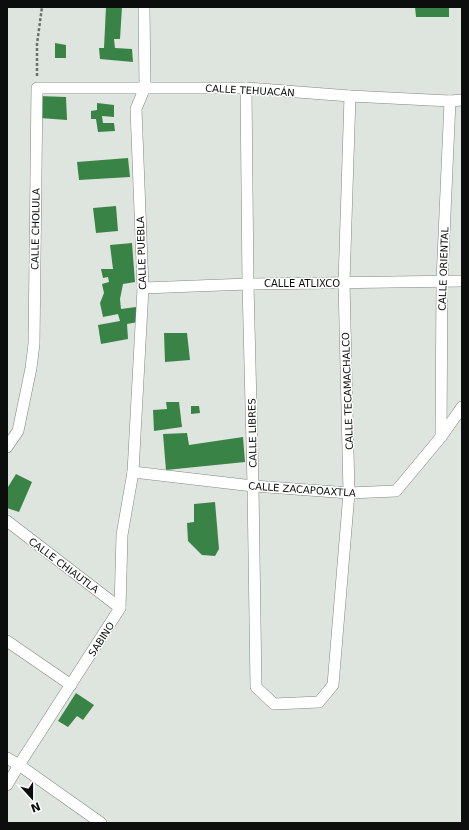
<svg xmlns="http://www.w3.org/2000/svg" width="469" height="830" viewBox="0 0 469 830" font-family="'DejaVu Sans',sans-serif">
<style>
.building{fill:#398347}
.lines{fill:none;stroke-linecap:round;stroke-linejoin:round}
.minor-casing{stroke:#818782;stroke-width:12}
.path{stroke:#6c716d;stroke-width:2.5;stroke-dasharray:3 2;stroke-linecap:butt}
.minor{stroke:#fff;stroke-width:11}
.labels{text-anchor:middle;stroke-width:3;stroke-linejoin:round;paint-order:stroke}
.street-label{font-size:10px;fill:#0b0e0c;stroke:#fff}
</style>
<rect width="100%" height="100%" fill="#dee5df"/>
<g class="building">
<polygon points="106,7 122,7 120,39 114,39 115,48 132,49 133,62 100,59 99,48 104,48"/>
<polygon points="415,7 449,7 449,17 416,17"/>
<polygon points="55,43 66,45 66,58 55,58"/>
<polygon points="39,96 66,97 67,120 40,118"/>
<polygon points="97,103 114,105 114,117 102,116 103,123 114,123 115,131 98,132 96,119 91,119 91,111 97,110"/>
<polygon points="128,158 130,177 79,180 77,162"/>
<polygon points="116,206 118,231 96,233 93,208"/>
<polygon points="132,243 135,282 123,284 120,299 121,309 136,307 138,322 127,324 128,339 101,344 98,325 120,321 118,314 103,317 100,303 104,293 102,284 109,282 108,277 103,278 101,269 113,269 110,245"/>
<polygon points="164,333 187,333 190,360 165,362"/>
<polygon points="166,402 179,402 182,427 154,431 153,410 167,409"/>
<polygon points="191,406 199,406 200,413 191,414"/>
<polygon points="187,433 189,445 243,437 245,462 166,470 163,434"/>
<polygon points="16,474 32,482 19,512 7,508 7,487 8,487"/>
<polygon points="215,502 219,549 215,556 202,555 188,541 187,523 194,522 194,504"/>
<polygon points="76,693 94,705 83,720 77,716 68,727 58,721"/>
</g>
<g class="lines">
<defs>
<g id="minor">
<polyline points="144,7 145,87 136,109 143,288 133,472 253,486 349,493 396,491 441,437 462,407"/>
<polyline points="246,88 248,284 253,486 256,687 274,704 319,702 333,685 349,493 344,283 350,96"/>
<polyline points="143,288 248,284 462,281"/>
<polyline points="441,437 442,281 450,101"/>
<polyline points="7,447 18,431 31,368 34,344 37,88 246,88 350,96 450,101 462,100"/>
<polyline points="7,521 120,608"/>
<polyline points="7,641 71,685"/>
<polyline points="7,758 19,765 101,823"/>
<polyline points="7,785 19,765 120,608 122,535 133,472"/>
</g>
</defs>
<use href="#minor" class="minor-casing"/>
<polyline class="path" points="37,76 37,44 42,7"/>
<use href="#minor" class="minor"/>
</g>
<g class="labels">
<g class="street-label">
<text transform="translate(250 90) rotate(3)" y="4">CALLE TEHUACÁN</text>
<text transform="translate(35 229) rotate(-89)" y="4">CALLE CHOLULA</text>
<text transform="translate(141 253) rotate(-92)" y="4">CALLE PUEBLA</text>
<text transform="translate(443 269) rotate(-88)" y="4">CALLE ORIENTAL</text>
<text x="302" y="287">CALLE ATLIXCO</text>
<text transform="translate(347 391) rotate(-92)" y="4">CALLE TECAMACHALCO</text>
<text transform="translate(252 433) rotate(-91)" y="4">CALLE LIBRES</text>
<text transform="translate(302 489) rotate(4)" y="4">CALLE ZACAPOAXTLA</text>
<text transform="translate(64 565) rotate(37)" y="4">CALLE CHIAUTLA</text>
<text transform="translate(101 639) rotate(-57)" y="4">SABINO</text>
</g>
</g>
<rect width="469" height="830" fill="none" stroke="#0b0e0c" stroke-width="16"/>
<g transform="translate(32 798) rotate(159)" stroke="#ffffff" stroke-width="3" paint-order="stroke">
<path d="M0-3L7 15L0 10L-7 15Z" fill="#0b0e0c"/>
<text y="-6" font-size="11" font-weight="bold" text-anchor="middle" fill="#0b0e0c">N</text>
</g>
</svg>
